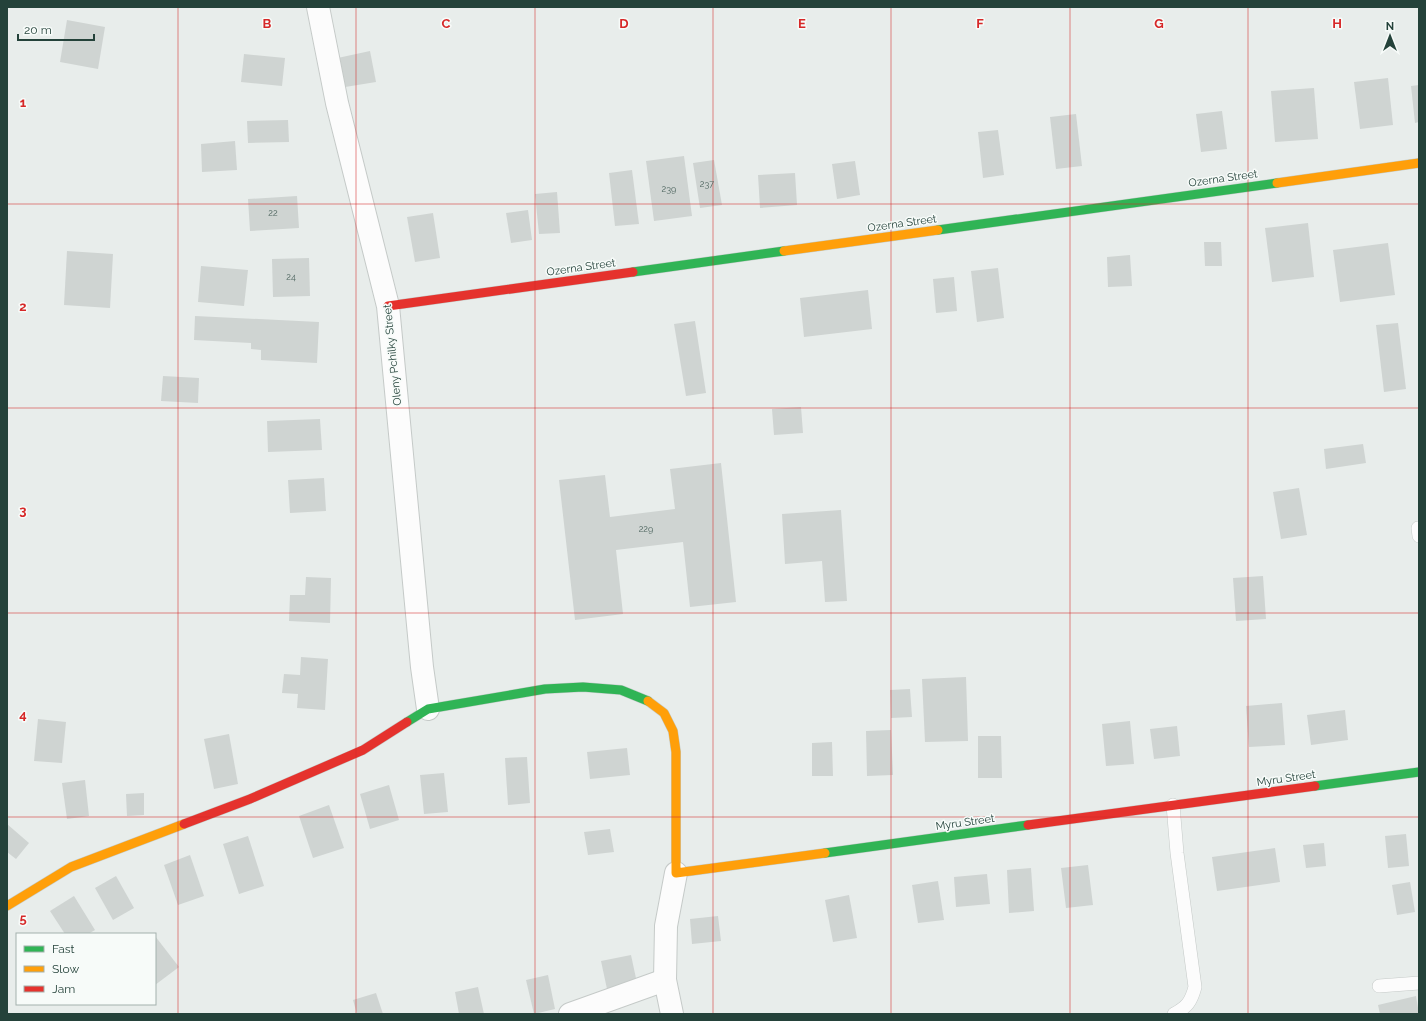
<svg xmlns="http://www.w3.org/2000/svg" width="1426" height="1021" viewBox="0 0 1426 1021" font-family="Raleway,sans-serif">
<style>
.building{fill:#cfd4d2}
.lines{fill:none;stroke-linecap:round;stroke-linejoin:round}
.lane-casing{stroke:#c5cac8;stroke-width:14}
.street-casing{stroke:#c5cac8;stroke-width:24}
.fast-casing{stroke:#c3cbc8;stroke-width:10}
.slow-casing{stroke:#c3cbc8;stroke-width:10}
.jam-casing{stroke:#c3cbc8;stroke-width:10}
.lane{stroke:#fcfcfc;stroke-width:13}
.street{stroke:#fcfcfc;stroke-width:22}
.fast{stroke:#30b455;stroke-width:9}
.slow{stroke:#ff9f0a;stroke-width:9}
.jam{stroke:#e5322d;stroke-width:9}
.grid{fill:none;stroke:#d62828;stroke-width:1;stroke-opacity:0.55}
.labels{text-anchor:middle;stroke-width:3;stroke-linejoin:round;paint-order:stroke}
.number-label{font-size:9px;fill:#506761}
.street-label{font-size:11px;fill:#24423a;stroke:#f7fbf9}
.grid-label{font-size:13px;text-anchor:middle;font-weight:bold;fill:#d62828;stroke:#f7fbf9;stroke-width:3;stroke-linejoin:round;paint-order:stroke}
</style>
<rect width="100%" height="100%" fill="#e8edeb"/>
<g class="building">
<polygon points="67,20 105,27 98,69 60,62"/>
<polygon points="370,51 376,82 339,88 333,59"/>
<polygon points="244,54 285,58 282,86 241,82"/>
<polygon points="1388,78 1393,125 1360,129 1354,82"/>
<polygon points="1419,85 1419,122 1415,123 1411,86"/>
<polygon points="1314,88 1318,139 1275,142 1271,91"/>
<polygon points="1222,111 1227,149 1201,152 1196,114"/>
<polygon points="1076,114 1082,166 1056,169 1050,117"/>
<polygon points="288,120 289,142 248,143 247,121"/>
<polygon points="998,130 1004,175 983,178 978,132"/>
<polygon points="235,141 237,170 202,172 201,144"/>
<polygon points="684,156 692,216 654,221 646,161"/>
<polygon points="714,160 722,205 700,208 693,163"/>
<polygon points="855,161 860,195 837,199 832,164"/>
<polygon points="632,170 639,224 615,226 609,173"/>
<polygon points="795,173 797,205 760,208 758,175"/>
<polygon points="557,192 560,233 539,234 535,194"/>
<polygon points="297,196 299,228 250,231 248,199"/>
<polygon points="528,210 532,240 511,243 506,213"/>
<polygon points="433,213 440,258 415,262 407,217"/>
<polygon points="1308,223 1314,277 1272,282 1265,228"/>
<polygon points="1204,242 1221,242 1222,266 1205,266"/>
<polygon points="1388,243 1395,295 1340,302 1333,250"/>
<polygon points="67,251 113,254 110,308 64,305"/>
<polygon points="1130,255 1132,286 1108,287 1107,257"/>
<polygon points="309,258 310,296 273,297 272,259"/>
<polygon points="201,266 248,270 244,306 198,302"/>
<polygon points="998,268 1004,318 977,322 971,271"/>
<polygon points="954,277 957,311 936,313 933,279"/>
<polygon points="868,290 872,329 804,337 800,298"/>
<polygon points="195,316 319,322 317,363 261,360 261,350 251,349 251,343 194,340"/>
<polygon points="695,321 706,393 686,396 674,324"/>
<polygon points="1398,323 1406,389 1384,392 1376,325"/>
<polygon points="163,376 199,378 198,403 161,401"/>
<polygon points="801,407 803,433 774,435 772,409"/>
<polygon points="320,419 322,450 268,452 267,421"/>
<polygon points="1363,444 1366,463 1326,469 1324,449"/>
<polygon points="721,463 736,602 690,607 683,542 616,550 623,614 575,620 559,480 605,475 610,517 675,509 670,469"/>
<polygon points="324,478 326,511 290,513 288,480"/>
<polygon points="1299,488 1307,535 1281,539 1273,492"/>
<polygon points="841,510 847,601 825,602 822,561 785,564 782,514"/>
<polygon points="1263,576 1266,619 1236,621 1233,578"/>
<polygon points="306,577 331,578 330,623 289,621 290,595 305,595"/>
<polygon points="301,657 328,659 325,710 297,708 298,694 282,693 284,674 300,675"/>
<polygon points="966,677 968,741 925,742 922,679"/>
<polygon points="910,689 912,717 891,718 890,690"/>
<polygon points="1282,703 1285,745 1249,747 1246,706"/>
<polygon points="1345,710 1348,740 1311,745 1307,715"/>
<polygon points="38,719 66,722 62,763 34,761"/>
<polygon points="1130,721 1134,764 1106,766 1102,724"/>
<polygon points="1177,726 1180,756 1154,759 1150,729"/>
<polygon points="891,730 893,775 867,776 866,731"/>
<polygon points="229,734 238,784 214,789 204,739"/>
<polygon points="978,736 1001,736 1002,778 978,778"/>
<polygon points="832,742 833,776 812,776 812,743"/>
<polygon points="627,748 630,775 590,779 587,752"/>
<polygon points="527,757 530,803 508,805 505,758"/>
<polygon points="444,773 448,812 424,814 420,775"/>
<polygon points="85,780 89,816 67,819 62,783"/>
<polygon points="389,785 399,820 370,829 360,794"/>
<polygon points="144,793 144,815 127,816 126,794"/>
<polygon points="329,805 344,848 313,858 299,816"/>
<polygon points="7,824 29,843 16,859 7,852"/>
<polygon points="610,829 614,852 588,855 584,832"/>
<polygon points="1406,834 1409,866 1388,868 1385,836"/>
<polygon points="248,836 264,886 239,894 223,844"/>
<polygon points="1324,843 1326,866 1306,868 1303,845"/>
<polygon points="1275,848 1280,882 1217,891 1212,857"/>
<polygon points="190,855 204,896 178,905 164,865"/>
<polygon points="1088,865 1093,905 1066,908 1061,868"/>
<polygon points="1031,868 1034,911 1009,913 1007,870"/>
<polygon points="987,874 990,904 956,907 954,877"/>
<polygon points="116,876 134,908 113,920 95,888"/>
<polygon points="938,881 944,920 918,923 912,885"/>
<polygon points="1410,882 1415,912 1397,915 1392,885"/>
<polygon points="849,895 857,938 833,942 825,900"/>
<polygon points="74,896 95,930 88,934 65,934 50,911"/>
<polygon points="718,916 721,941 692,944 690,919"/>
<polygon points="155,936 179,967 155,985"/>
<polygon points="631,955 637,983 607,989 601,961"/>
<polygon points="548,975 555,1009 534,1014 526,980"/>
<polygon points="478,987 484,1014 459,1014 455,992"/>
<polygon points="376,993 383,1014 357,1014 353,1000"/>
<polygon points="1416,996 1419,1014 1380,1014 1378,1005"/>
</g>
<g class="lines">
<defs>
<g id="lane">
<polyline points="1418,528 1419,536"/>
<path d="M1173,805L1177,853L1195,987C1191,1002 1187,1007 1174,1014"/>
<polyline points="1379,986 1419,983"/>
</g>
<g id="street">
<polyline points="318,7 337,103 388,306 422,667 428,709"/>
<polyline points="570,1014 665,980"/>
<polyline points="672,1014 665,980 666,926 676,873"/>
</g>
<g id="fast">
<polyline points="938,230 1277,183"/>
<polyline points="633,272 784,251"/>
<polyline points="407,722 428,709 545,689 583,687 621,690 648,701"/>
<polyline points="1315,786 1419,772"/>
<polyline points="825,853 1028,825"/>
</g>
<g id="slow">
<polyline points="1277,183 1419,163"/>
<polyline points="784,251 938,230"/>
<polyline points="648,701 664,713 673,731 676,752 676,873 825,853"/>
<polyline points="7,906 71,867 184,824"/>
</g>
<g id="jam">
<polyline points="388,306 633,272"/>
<polyline points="184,824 250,799 363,750 407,722"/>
<polyline points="1028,825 1315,786"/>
</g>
</defs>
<use href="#lane" class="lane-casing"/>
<use href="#street" class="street-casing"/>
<use href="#fast" class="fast-casing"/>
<use href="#slow" class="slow-casing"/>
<use href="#jam" class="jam-casing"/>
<use href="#lane" class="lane"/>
<use href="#street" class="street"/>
<use href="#fast" class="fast"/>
<use href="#slow" class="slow"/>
<use href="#jam" class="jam"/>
</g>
<path class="grid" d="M178,7V1014M356,7V1014M535,7V1014M713,7V1014M891,7V1014M1070,7V1014M1248,7V1014M7,204H1419M7,408H1419M7,613H1419M7,817H1419"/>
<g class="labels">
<g class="number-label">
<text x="707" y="187">237</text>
<text x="669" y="192">239</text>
<text x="273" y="216">22</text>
<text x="291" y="280">24</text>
<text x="646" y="532">229</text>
</g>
<g class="street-label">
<text transform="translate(1223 178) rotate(-8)" y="4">Ozerna Street</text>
<text transform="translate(902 223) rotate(-8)" y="4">Ozerna Street</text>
<text transform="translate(581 267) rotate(-8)" y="4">Ozerna Street</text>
<text transform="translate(392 355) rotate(-96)" y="4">Oleny Pchilky Street</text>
<text transform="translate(1286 778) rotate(-8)" y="4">Myru Street</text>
<text transform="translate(965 822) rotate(-8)" y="4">Myru Street</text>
</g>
</g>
<g class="grid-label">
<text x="267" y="28">B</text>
<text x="446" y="28">C</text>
<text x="624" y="28">D</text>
<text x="802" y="28">E</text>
<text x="980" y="28">F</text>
<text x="1159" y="28">G</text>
<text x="1337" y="28">H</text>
<text x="23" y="107">1</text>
<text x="23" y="311">2</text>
<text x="23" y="515">3</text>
<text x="23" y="719">4</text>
<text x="23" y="923">5</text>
</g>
<rect width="1426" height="1021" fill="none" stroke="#24423a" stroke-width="16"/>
<rect x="16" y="933" width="140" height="72" fill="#f7fbf9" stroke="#a3b1ad"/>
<rect x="24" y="946" width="20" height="6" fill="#30b455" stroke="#a3b1ad"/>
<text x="52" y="953" font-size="12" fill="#24423a">Fast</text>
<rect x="24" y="966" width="20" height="6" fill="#ff9f0a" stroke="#a3b1ad"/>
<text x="52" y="973" font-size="12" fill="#24423a">Slow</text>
<rect x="24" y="986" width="20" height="6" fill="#e5322d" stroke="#a3b1ad"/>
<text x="52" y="993" font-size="12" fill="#24423a">Jam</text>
<g transform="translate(1390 36)" stroke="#f7fbf9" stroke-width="3" paint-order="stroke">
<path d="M0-3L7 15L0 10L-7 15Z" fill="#24423a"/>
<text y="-6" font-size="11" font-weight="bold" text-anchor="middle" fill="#24423a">N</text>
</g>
<path d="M18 34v6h76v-6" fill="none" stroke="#24423a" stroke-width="2"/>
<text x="24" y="34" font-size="12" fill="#24423a" stroke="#f7fbf9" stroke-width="3" paint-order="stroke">20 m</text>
</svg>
